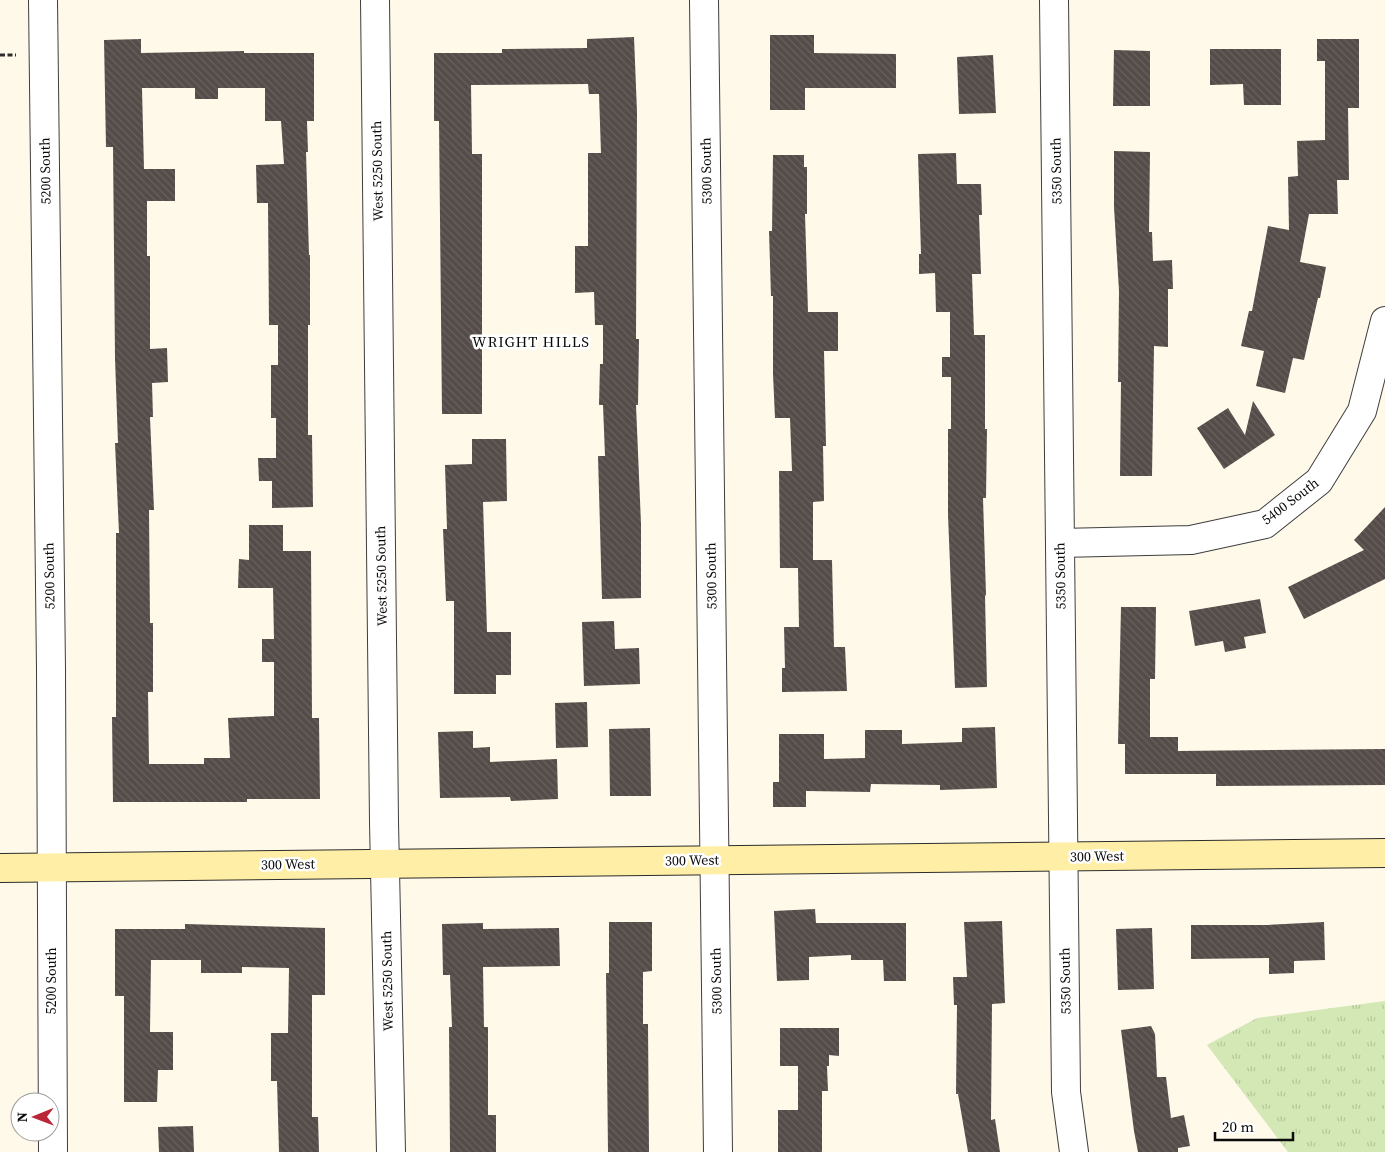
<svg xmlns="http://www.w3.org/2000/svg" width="1385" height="1152" viewBox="0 0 1385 1152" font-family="'Source Serif 4',serif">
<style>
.grass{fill:url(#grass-tufts)}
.building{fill:url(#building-back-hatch)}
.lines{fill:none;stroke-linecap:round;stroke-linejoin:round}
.minor-casing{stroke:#3e3e3e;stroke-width:30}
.secondary-casing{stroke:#2d2d2d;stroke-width:30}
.path{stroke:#2d2d2d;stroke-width:3;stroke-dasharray:5 2.5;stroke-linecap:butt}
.minor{stroke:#fff;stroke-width:28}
.secondary{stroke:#ffeea5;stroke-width:28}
.labels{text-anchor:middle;stroke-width:5;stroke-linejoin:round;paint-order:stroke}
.street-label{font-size:14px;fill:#0b0b0b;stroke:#fff}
.neighbourhood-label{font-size:15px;letter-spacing:1px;fill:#0b0b0b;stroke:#fff}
</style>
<defs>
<pattern id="grass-tufts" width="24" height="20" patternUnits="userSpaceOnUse" patternTransform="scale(1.25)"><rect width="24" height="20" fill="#d3e8b5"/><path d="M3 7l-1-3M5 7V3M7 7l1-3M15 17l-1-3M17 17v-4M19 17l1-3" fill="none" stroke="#b4c69a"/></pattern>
<pattern id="building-back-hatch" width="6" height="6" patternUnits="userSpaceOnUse" patternTransform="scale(1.25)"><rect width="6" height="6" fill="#544c48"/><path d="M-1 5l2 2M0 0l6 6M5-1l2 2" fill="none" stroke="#68615e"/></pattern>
</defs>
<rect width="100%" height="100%" fill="#fff9ea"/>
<polygon class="grass" points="1385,1001 1385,1152 1288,1152 1207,1045 1257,1018"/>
<g class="building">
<polygon points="770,35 814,35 814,53 896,54 896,88 805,88 805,110 770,110"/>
<polygon points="634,37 637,112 636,339 639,339 638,405 636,405 641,524 641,598 602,599 598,456 605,456 603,405 599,405 600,364 603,364 603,325 595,325 594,292 575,293 575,246 588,246 588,153 601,153 599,94 589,94 588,84 471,85 472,154 482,154 482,414 442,414 439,121 434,121 434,53 502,53 502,49 587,48 587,39"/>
<polygon points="141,39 141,53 244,51 244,53 314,53 314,121 307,121 308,152 306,152 309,255 310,255 310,325 308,325 308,435 312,435 313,507 272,508 272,481 259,481 258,458 276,458 276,418 271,418 271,365 278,365 278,325 269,325 268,203 257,203 256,165 284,164 281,121 265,121 265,88 218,88 218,99 195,99 195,88 142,88 144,169 175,169 175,201 147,201 147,256 150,256 150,349 167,348 168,382 152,383 153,417 150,417 154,510 149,510 150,623 153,623 153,692 148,692 149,764 204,764 204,758 230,758 228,718 274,716 274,662 262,662 262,639 274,639 273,588 238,588 239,559 249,560 249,525 283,525 283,551 311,551 312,718 319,718 320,799 247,799 247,802 113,802 112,717 116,717 116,533 119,533 115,443 118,443 115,358 113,147 106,147 104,40"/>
<polygon points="1317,39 1359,39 1359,108 1348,108 1349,180 1337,180 1338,214 1309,214 1300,262 1326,267 1320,298 1318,298 1304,360 1293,358 1285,393 1256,386 1264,351 1241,346 1249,311 1252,311 1268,226 1289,230 1288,177 1298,176 1297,141 1325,140 1325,61 1317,61"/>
<polygon points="1210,49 1281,49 1281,105 1244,105 1243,84 1210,85"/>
<polygon points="1114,50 1150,51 1150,106 1113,106"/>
<polygon points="993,55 996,113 959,114 957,57"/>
<polygon points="1114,151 1150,152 1149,232 1152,232 1153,261 1172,260 1173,289 1168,289 1168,347 1154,346 1152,476 1120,476 1121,382 1118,382 1119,291 1114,207"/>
<polygon points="956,153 957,184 981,184 982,215 979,215 981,274 972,274 974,335 985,335 985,429 987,429 986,498 983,498 986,595 985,596 987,687 955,688 948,515 948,429 951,429 951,377 942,377 942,357 950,357 950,312 936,312 935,273 919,274 919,254 921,254 918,154"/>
<polygon points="773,155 804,155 804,167 807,167 807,214 805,214 808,312 838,312 838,351 824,351 826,446 823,446 824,501 813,502 813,560 832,560 834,647 845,647 847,691 782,692 782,668 785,668 784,627 799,627 798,568 780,568 779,471 792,471 790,418 775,418 773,374 773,296 771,296 769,231 772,231"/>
<polygon points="1253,401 1275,435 1224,469 1197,428 1228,408 1245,435"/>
<polygon points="472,439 506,439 507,501 483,502 487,632 511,632 511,675 496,675 496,694 454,694 454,601 446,601 443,529 447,529 445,465 472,464"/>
<polygon points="1385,507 1385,579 1304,619 1288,587 1364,550 1354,540"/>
<polygon points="1260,599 1266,633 1244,637 1246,648 1225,652 1223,641 1195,646 1189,611"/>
<polygon points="1121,607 1156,607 1155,679 1150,679 1150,737 1178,737 1178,751 1385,749 1385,785 1216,786 1216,774 1125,774 1125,744 1118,744"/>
<polygon points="614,621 615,649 639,648 640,684 584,686 582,622"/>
<polygon points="587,702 588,747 556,748 555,703"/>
<polygon points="995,727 997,788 940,790 940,785 871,784 870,792 806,791 806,807 773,807 773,782 779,782 779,734 824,734 824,759 865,758 865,730 902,730 902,744 962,742 962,728"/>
<polygon points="650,728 651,796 610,796 609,729"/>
<polygon points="473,731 473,748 490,747 490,762 557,759 558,799 511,801 510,797 440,798 438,732"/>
<polygon points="815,909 816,923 906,923 906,981 884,981 883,960 851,960 851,955 809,957 809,980 777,981 774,911"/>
<polygon points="1002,921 1005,1003 992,1004 991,1120 995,1119 1000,1152 968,1152 958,1094 956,1094 957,1005 954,1005 953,977 967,977 964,922"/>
<polygon points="609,922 652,922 652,971 643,972 643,1024 648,1024 649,1152 608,1152 606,973 609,973"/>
<polygon points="1324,922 1325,960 1294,961 1294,973 1269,974 1269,958 1191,959 1191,925 1267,925"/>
<polygon points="483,923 483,929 559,928 560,966 483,967 484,1027 488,1027 488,1115 496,1115 496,1152 450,1152 449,1027 452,1027 450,975 443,975 442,924"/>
<polygon points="185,924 325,928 325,995 312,995 312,1117 318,1117 319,1152 279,1152 277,1081 271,1081 271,1033 288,1033 289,968 242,967 242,973 201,973 201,960 151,960 150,1032 173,1032 173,1070 158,1070 157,1102 124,1102 124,996 115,996 115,929 185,929"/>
<polygon points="1152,928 1154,989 1118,990 1116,929"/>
<polygon points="1151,1026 1155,1034 1157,1077 1166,1077 1171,1118 1184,1115 1190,1146 1178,1148 1178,1152 1138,1152 1134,1131 1121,1030"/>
<polygon points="780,1028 839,1028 839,1056 829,1055 829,1066 827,1066 828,1091 822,1091 822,1152 778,1152 778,1110 798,1110 798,1066 780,1066"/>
<polygon points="193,1126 194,1152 159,1152 158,1127"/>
</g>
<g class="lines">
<defs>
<g id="minor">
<polyline points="43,0 51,669 53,1152"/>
<polyline points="375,0 384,822 391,1152"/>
<polyline points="704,0 718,1152"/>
<polyline points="1054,0 1066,1092 1074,1152"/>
<polyline points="1060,543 1191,540 1265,524 1319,481 1362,411 1385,321"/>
</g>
<polyline id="secondary" points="0,868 1385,853"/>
</defs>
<use href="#minor" class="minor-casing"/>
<use href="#secondary" class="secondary-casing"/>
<polyline class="path" points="0,55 16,55"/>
<use href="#minor" class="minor"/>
<use href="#secondary" class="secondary"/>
</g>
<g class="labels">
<g class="street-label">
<text transform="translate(45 171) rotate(-91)" y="5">5200 South</text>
<text transform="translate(377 171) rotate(-91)" y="5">West 5250 South</text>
<text transform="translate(706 171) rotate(-91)" y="5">5300 South</text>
<text transform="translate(1056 171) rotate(-91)" y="5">5350 South</text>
<text transform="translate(1290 501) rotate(-37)" y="5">5400 South</text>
<text transform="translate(49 576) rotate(-91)" y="5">5200 South</text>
<text transform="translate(381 576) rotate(-91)" y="5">West 5250 South</text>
<text transform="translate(711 576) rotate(-91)" y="5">5300 South</text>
<text transform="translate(1060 576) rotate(-91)" y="5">5350 South</text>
<text transform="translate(1097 856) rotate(-1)" y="5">300 West</text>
<text transform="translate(692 860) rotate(-1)" y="5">300 West</text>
<text transform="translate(288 864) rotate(-1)" y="5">300 West</text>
<text transform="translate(51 981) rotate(-90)" y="5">5200 South</text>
<text transform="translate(387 981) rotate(-91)" y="5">West 5250 South</text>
<text transform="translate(716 981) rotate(-91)" y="5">5300 South</text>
<text transform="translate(1065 981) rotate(-91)" y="5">5350 South</text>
</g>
<g class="neighbourhood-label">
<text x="531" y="347">WRIGHT HILLS</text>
</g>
</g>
<g transform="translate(35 1117) rotate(269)"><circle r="24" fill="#ffffff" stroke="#9d9d9d"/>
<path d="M0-4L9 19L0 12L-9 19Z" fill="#ba2538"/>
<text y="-8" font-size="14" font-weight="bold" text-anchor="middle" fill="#0b0b0b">N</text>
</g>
<path d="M1215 1132v8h78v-8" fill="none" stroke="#0b0b0b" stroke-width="2.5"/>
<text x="1222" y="1132" font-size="15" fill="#0b0b0b" stroke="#ffffff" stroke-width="4" paint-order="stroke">20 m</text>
</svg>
